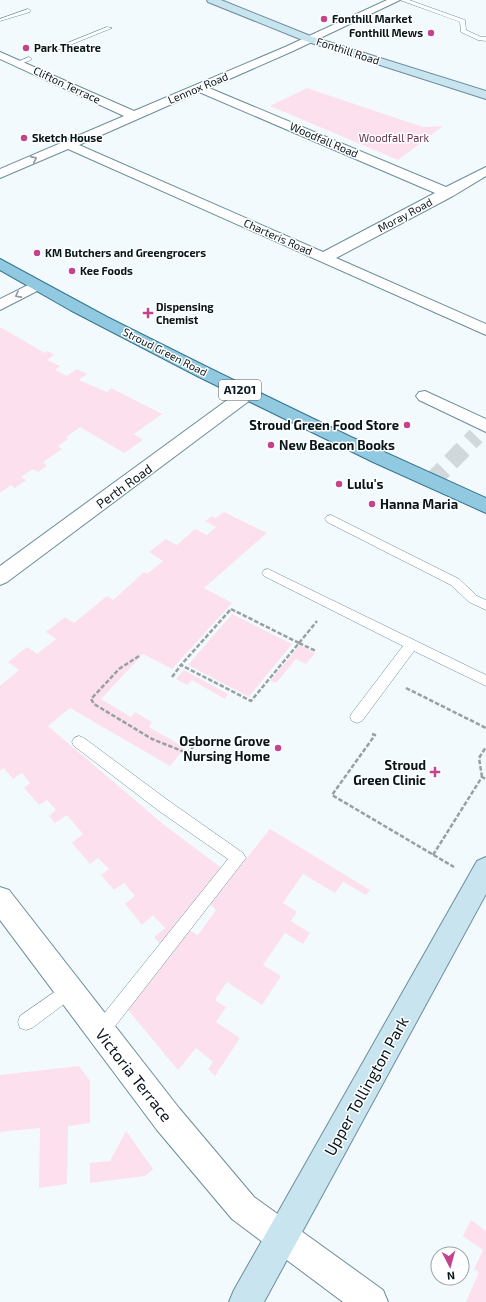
<svg xmlns="http://www.w3.org/2000/svg" width="486" height="1302" viewBox="0 0 486 1302" font-family="'Exo 2',sans-serif">
<style>
.green{fill:#fde0ed}
.lines{fill:none;stroke-linecap:round;stroke-linejoin:round}
.street-tunnel{stroke:#d0d8db;stroke-width:18;stroke-dasharray:18 10;stroke-linecap:butt}
.lane-casing{stroke:#6b8d9c;stroke-width:1}
.street-casing{stroke:#6b8d9c;stroke-width:2}
.secondary-casing{stroke:#6b8d9c;stroke-width:2}
.primary-casing{stroke:#32748e;stroke-width:2}
.path{stroke:#97a0a4;stroke-width:2.5;stroke-dasharray:4.5 2;stroke-linecap:butt}
.lane{fill:#fff;fill-rule:evenodd}
.street{fill:#fff;fill-rule:evenodd}
.secondary{fill:#c8e4ef;fill-rule:evenodd}
.primary{fill:#91cae0;fill-rule:evenodd}
.oneway{stroke:#909699}
.poi-dot{fill:#c4438d;stroke:#fff;stroke-width:1.5}
.labels{text-anchor:middle;stroke-width:3;stroke-linejoin:round;paint-order:stroke}
.far-poi-label{font-size:11px;font-weight:bold;fill:#08161c;stroke:#fff;text-anchor:start}
.far-street-label{font-size:11px;fill:#08161c;stroke:#fff}
.far-park-label{font-size:11px;fill:#66344e;stroke:#fff}
.shield{fill:#fff;stroke:#525c60;stroke-width:1}
.shield-label{font-size:12px;font-weight:bold;fill:#08161c}
.poi-label{font-size:13px;font-weight:bold;fill:#08161c;stroke:#fff;text-anchor:end}
.street-label{font-size:13px;fill:#08161c;stroke:#fff}
.near-street-label{font-size:16px;fill:#08161c;stroke:#fff}
</style>
<rect width="100%" height="100%" fill="#f3fafd"/>
<g class="green">
<polygon points="307,88 423,127 443,126 398,160 270,106"/>
<polygon points="0,327 45,353 48,351 54,355 47,360 60,366 55,370 67,376 77,369 87,374 79,380 107,392 111,388 162,414 134,434 143,440 124,453 80,427 66,437 68,439 58,446 62,449 43,462 47,466 38,472 33,469 21,477 26,480 15,488 11,485 0,493"/>
<polygon points="224,512 267,533 204,588 232,603 172,669 143,654 101,699 131,717 135,712 152,722 149,727 182,746 186,742 188,744 170,766 70,708 48,726 163,824 223,869 161,946 154,937 165,928 153,915 142,925 125,904 135,896 124,883 114,890 101,875 109,869 98,858 90,864 72,843 83,834 67,815 55,823 49,816 56,810 47,800 39,805 24,788 30,783 22,773 13,779 4,768 0,771 0,686 19,670 8,662 27,647 37,654 56,639 46,632 65,617 74,623 107,596 113,600 144,572 147,574 163,561 149,552 166,539 177,545 195,529 207,535 216,527 205,521 212,516 216,518"/>
<polygon points="232,614 292,644 249,697 188,665"/>
<polygon points="300,645 315,653 306,664 296,659 276,683 270,681"/>
<polygon points="184,670 228,694 225,699 192,680 187,685 176,679"/>
<polygon points="270,829 370,890 366,895 343,882 335,893 303,874 283,903 297,912 291,921 310,933 303,944 285,933 263,965 281,976 262,1005 227,982 215,1000 226,1007 216,1022 240,1038 215,1076 208,1069 213,1062 196,1048 178,1070 128,1010 189,930 198,935 216,910 210,904"/>
<polygon points="79,1066 90,1081 90,1123 68,1126 67,1184 39,1188 40,1128 0,1132 0,1075"/>
<polygon points="126,1131 153,1169 145,1176 90,1183 90,1163 110,1161"/>
<polygon points="471,1220 486,1231 486,1302 466,1302 479,1272 474,1269 483,1250 463,1236"/>
</g>
<g class="lines">
<polyline class="street-tunnel" points="431,482 476,436"/>
<defs>
<g id="lane">
<polygon points="400,0 409,0 465,20 466,30 481,37 486,37 486,41 478,40 461,32 460,22"/>
<polygon points="28,9 31,11 30,12 0,21 0,19"/>
<polygon points="107,27 112,28 55,51 50,50"/>
<polygon points="29,57 31,58 31,60 18,65 15,63"/>
<polygon points="331,515 459,579 477,596 486,600 486,610 469,602 451,585 327,522 325,519 327,516"/>
<polygon points="268,569 486,675 486,686 414,651 362,721 357,723 352,721 350,717 352,713 403,646 264,576 262,573 264,570"/>
<polygon points="79,736 84,738 169,801 243,853 246,858 106,1038 100,1041 94,1038 91,1032 94,1026 228,859 159,811 74,746 72,742 74,738"/>
<polygon points="69,982 75,984 77,990 75,996 32,1028 26,1030 20,1028 18,1022 20,1016"/>
</g>
<g id="street">
<path d="M387,0H400L293,51L209,88L446,187L486,167V176L453,196L336,258L486,324V335L68,149L0,178V169L124,116L0,59V52L134,111L285,47ZM199,92L435,193L323,252L79,145Z"/>
<polygon points="36,281 41,283 44,286 41,289 0,310 0,299"/>
<polygon points="247,389 253,390 256,394 253,398 7,582 0,585 0,566 241,390"/>
<polygon points="425,391 486,419 486,432 419,400 416,396 419,392"/>
<polygon points="0,887 9,890 179,1108 254,1197 383,1290 388,1302 343,1302 232,1219 157,1130 0,920"/>
</g>
<g id="secondary">
<polygon points="207,0 221,0 313,37 486,91 486,99 305,41 208,2"/>
<polygon points="486,857 486,894 264,1302 229,1302 234,1290 477,861"/>
</g>
<polygon id="primary" points="0,259 107,317 211,369 351,437 486,498 486,513 373,462 199,377 70,310 0,270"/>
</defs>
<use href="#lane" class="lane-casing"/>
<use href="#street" class="street-casing"/>
<use href="#secondary" class="secondary-casing"/>
<use href="#primary" class="primary-casing"/>
<g class="path">
<polygon points="231,609 299,643 251,701 181,665"/>
<polyline points="299,643 316,651"/>
<polyline points="299,643 317,621"/>
<polyline points="139,656 119,669 91,699 94,704 152,739 187,753 193,747"/>
<polyline points="172,677 181,665"/>
<polyline points="406,688 486,728"/>
<polyline points="372,734 375,735 332,795 454,867"/>
<polyline points="482,777 479,758 486,747"/>
<polyline points="433,855 482,777 486,779"/>
</g>
<use href="#lane" class="lane"/>
<use href="#street" class="street"/>
<use href="#secondary" class="secondary"/>
<use href="#primary" class="primary"/>
</g>
<defs><path id="oneway-chevron" d="M-2-3.5L2.5 0L-2 3.5" fill="none" stroke-width="1.6" stroke-linecap="round" stroke-linejoin="round"/></defs>
<g class="oneway">
<use href="#oneway-chevron" transform="translate(34 159) rotate(-24)"/>
<use href="#oneway-chevron" transform="translate(18 295) rotate(152)"/>
</g>
<g class="poi-dot">
<circle cx="324" cy="19" r="4"/>
<circle cx="431" cy="33" r="4"/>
<circle cx="26" cy="48" r="4"/>
<circle cx="24" cy="138" r="4"/>
<circle cx="37" cy="253" r="4"/>
<circle cx="72" cy="271" r="4"/>
<path d="M146 307h4v4h4v4h-4v4h-4v-4h-4v-4h4z"/>
<circle cx="407" cy="425" r="4"/>
<circle cx="271" cy="445" r="4"/>
<circle cx="339" cy="484" r="4"/>
<circle cx="372" cy="504" r="4"/>
<circle cx="278" cy="748" r="4"/>
<path d="M433 766h4v4h4v4h-4v4h-4v-4h-4v-4h4z"/>
</g>
<g class="labels">
<g class="far-poi-label">
<text x="332" y="23">Fonthill Market</text>
<text x="423" y="37" text-anchor="end">Fonthill Mews</text>
<text x="34" y="52">Park Theatre</text>
<text x="32" y="142">Sketch House</text>
<text x="45" y="257">KM Butchers and Greengrocers</text>
<text x="80" y="275">Kee Foods</text>
<text x="156" y="311">Dispensing<tspan x="156" dy="13">Chemist</tspan></text>
</g>
<g class="far-street-label">
<text transform="translate(348 51) rotate(18)" y="4">Fonthill Road</text>
<text transform="translate(67 85) rotate(25)" y="4">Clifton Terrace</text>
<text transform="translate(198 88) rotate(-23)" y="4">Lennox Road</text>
<text transform="translate(324 140) rotate(23)" y="4">Woodfall Road</text>
<text transform="translate(405 215) rotate(-28)" y="4">Moray Road</text>
<text transform="translate(278 237) rotate(24)" y="4">Charteris Road</text>
<text transform="translate(165 352) rotate(27)" y="4">Stroud Green Road</text>
</g>
<g class="far-park-label">
<text x="394" y="142">Woodfall Park</text>
</g>
<rect class="shield" x="219" y="380" width="42" height="20" rx="3"/>
<g class="shield-label">
<text x="240" y="394">A1201</text>
</g>
<g class="poi-label">
<text x="399" y="430">Stroud Green Food Store</text>
<text x="279" y="450" text-anchor="start">New Beacon Books</text>
<text x="347" y="489" text-anchor="start">Lulu's</text>
<text x="380" y="509" text-anchor="start">Hanna Maria</text>
<text x="270" y="746">Osborne Grove<tspan x="270" dy="15">Nursing Home</tspan></text>
<text x="426" y="770">Stroud<tspan x="426" dy="15">Green Clinic</tspan></text>
</g>
<g class="street-label">
<text transform="translate(124 486) rotate(-36)" y="5">Perth Road</text>
</g>
<g class="near-street-label">
<text transform="translate(134 1075) rotate(52)" y="6">Victoria Terrace</text>
<text transform="translate(366 1086) rotate(-61)" y="6">Upper Tollington Park</text>
</g>
</g>
<g transform="translate(450 1266) rotate(174)"><circle r="19" fill="#ffffff" stroke="#9ca2a4"/>
<path d="M0-3L7 15L0 10L-7 15Z" fill="#c4438d"/>
<text y="-6" font-size="11" font-weight="bold" text-anchor="middle" fill="#08161c">N</text>
</g>
</svg>
